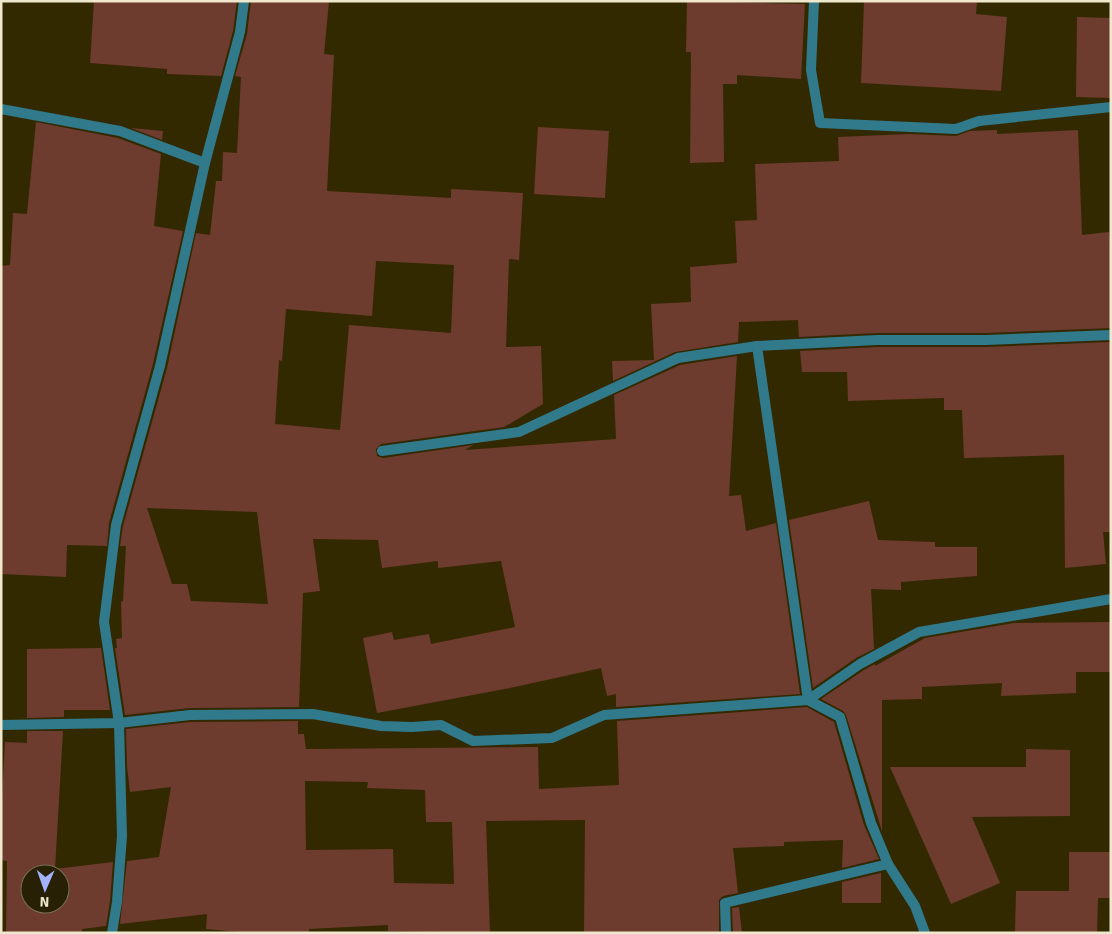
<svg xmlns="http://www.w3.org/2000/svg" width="1112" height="934" viewBox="0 0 1112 934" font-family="Signika,sans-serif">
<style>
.building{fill:#6e3b2f;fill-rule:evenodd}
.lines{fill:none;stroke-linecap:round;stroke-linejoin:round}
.minor{stroke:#307a8b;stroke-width:10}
</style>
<rect width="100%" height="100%" fill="#332900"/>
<g class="building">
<polygon points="94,1 237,1 233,31 221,76 167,74 167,69 90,63"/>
<path d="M251,1H329L324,54L334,55L327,191L451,198V189L523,193L519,260L509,259L506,347L541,346L543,404L504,427L381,444L376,449L377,456L383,458L473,445L465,450L616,439L614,395L680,365L737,356L729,496L741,495L746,531L776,523L800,694L616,707V694L607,696L601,668L510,688L377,713L363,638L392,632L394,640L429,634L431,644L515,627L501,561L438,568V561L382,568L378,540L313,539L320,591L303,593L299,707L190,708L125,715L115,648H117L116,639L122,638L121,602L123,601L126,546H120L123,526L167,368L196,233L210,235L216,181H222L223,152L237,153L241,77L235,76L247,34ZM376,261L454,265L451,333L349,325L340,430L275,424L279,360L282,361L286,309L372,316ZM147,508L257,512L268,604L191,601L187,584H172Z"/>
<polygon points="687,1 805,4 801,79 737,75 737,84 723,84 724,162 690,163 691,52 686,52"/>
<polygon points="864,1 977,1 976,14 1007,17 1001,91 861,83"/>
<polygon points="1077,17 1111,18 1111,98 1076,97"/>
<polygon points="36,122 118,138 161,154 154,226 183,231 153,364 109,523 107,546 67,545 66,577 1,574 1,266 10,265 13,213 27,214"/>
<polygon points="538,127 609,131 605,198 534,194"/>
<polygon points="131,128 163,131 162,140"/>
<polygon points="997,130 997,134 1078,130 1082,235 1109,232 1111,252 1111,328 986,333 877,333 799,337 798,320 739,322 738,342 675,352 613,381 612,361 654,360 651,304 691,302 690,267 737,263 735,221 757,220 755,164 839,161 838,137 909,134 956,136 970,131"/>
<polygon points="1111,342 1111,532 1103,532 1106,564 1065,568 1064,455 964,458 962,410 944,410 944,398 848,401 847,372 802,372 800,351 877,347 986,347"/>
<polygon points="869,501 878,540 935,542 935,547 977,547 977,576 901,582 901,590 871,589 874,649 856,658 813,688 789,520"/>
<polygon points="1111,622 1111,672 1076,672 1076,693 1001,696 1002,683 922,687 922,699 882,700 882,831 846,715 843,711 821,699 864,670 875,664 875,666 925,638 1014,623"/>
<polygon points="101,648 110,710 64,710 64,717 27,718 27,649"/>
<path d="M807,707L834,722L864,825L879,859L842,868L843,840L784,842V846L733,848L738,893L723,896L719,900V933H584L585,820L486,821L490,933L388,931V925L309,929V933H252L206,929L207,914L120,924L127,861L159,857L171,787L130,792L127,766L126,729L190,722L298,721V734H304L306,749L538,747L539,789L619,785L617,721ZM305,781L368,782L367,788L425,790L426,822H452L454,884L394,883L393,849L306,850Z"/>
<path d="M27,731H63L55,869L113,862L110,901L106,926L82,929V933H6L7,861L1,860V816L5,742L27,743ZM30,874H60V904H30Z"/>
<polygon points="1026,749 1070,750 1070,816 972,817 1000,883 951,904 890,767 1026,767"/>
<polygon points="1069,852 1111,852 1111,898 1098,898 1097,933 1015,933 1016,891 1069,891"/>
<polygon points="881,873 881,903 842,903 842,882"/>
<polygon points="739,907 742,933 733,933 732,908"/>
</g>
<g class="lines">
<g class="minor">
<polyline points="814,1 811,70 820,123 956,129 979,121 1111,107"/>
<polyline points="1,109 120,131 205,163"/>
<polyline points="382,451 519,432 678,358 757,346 877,340 986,340 1111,335"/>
<polyline points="1,725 119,723 190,715 313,714 381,726 412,727 441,725 473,741 552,738 604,715 808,700 757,346"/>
<polyline points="112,933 117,902 122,836 119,723 104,622 116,525 160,366 205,163 240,32 244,1"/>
<polyline points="726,933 725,903 888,864"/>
<polyline points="925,933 915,906 888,864 871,823 840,717 808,700 860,664 919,632 1111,599"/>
</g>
</g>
<rect width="1112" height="934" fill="none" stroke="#f0e8cd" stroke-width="5"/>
<g transform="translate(45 889) rotate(182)"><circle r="24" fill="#272004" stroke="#777054"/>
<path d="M0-4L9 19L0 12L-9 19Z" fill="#a3b2fd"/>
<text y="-8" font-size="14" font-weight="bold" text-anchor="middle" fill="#f0e8cd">N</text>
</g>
</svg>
